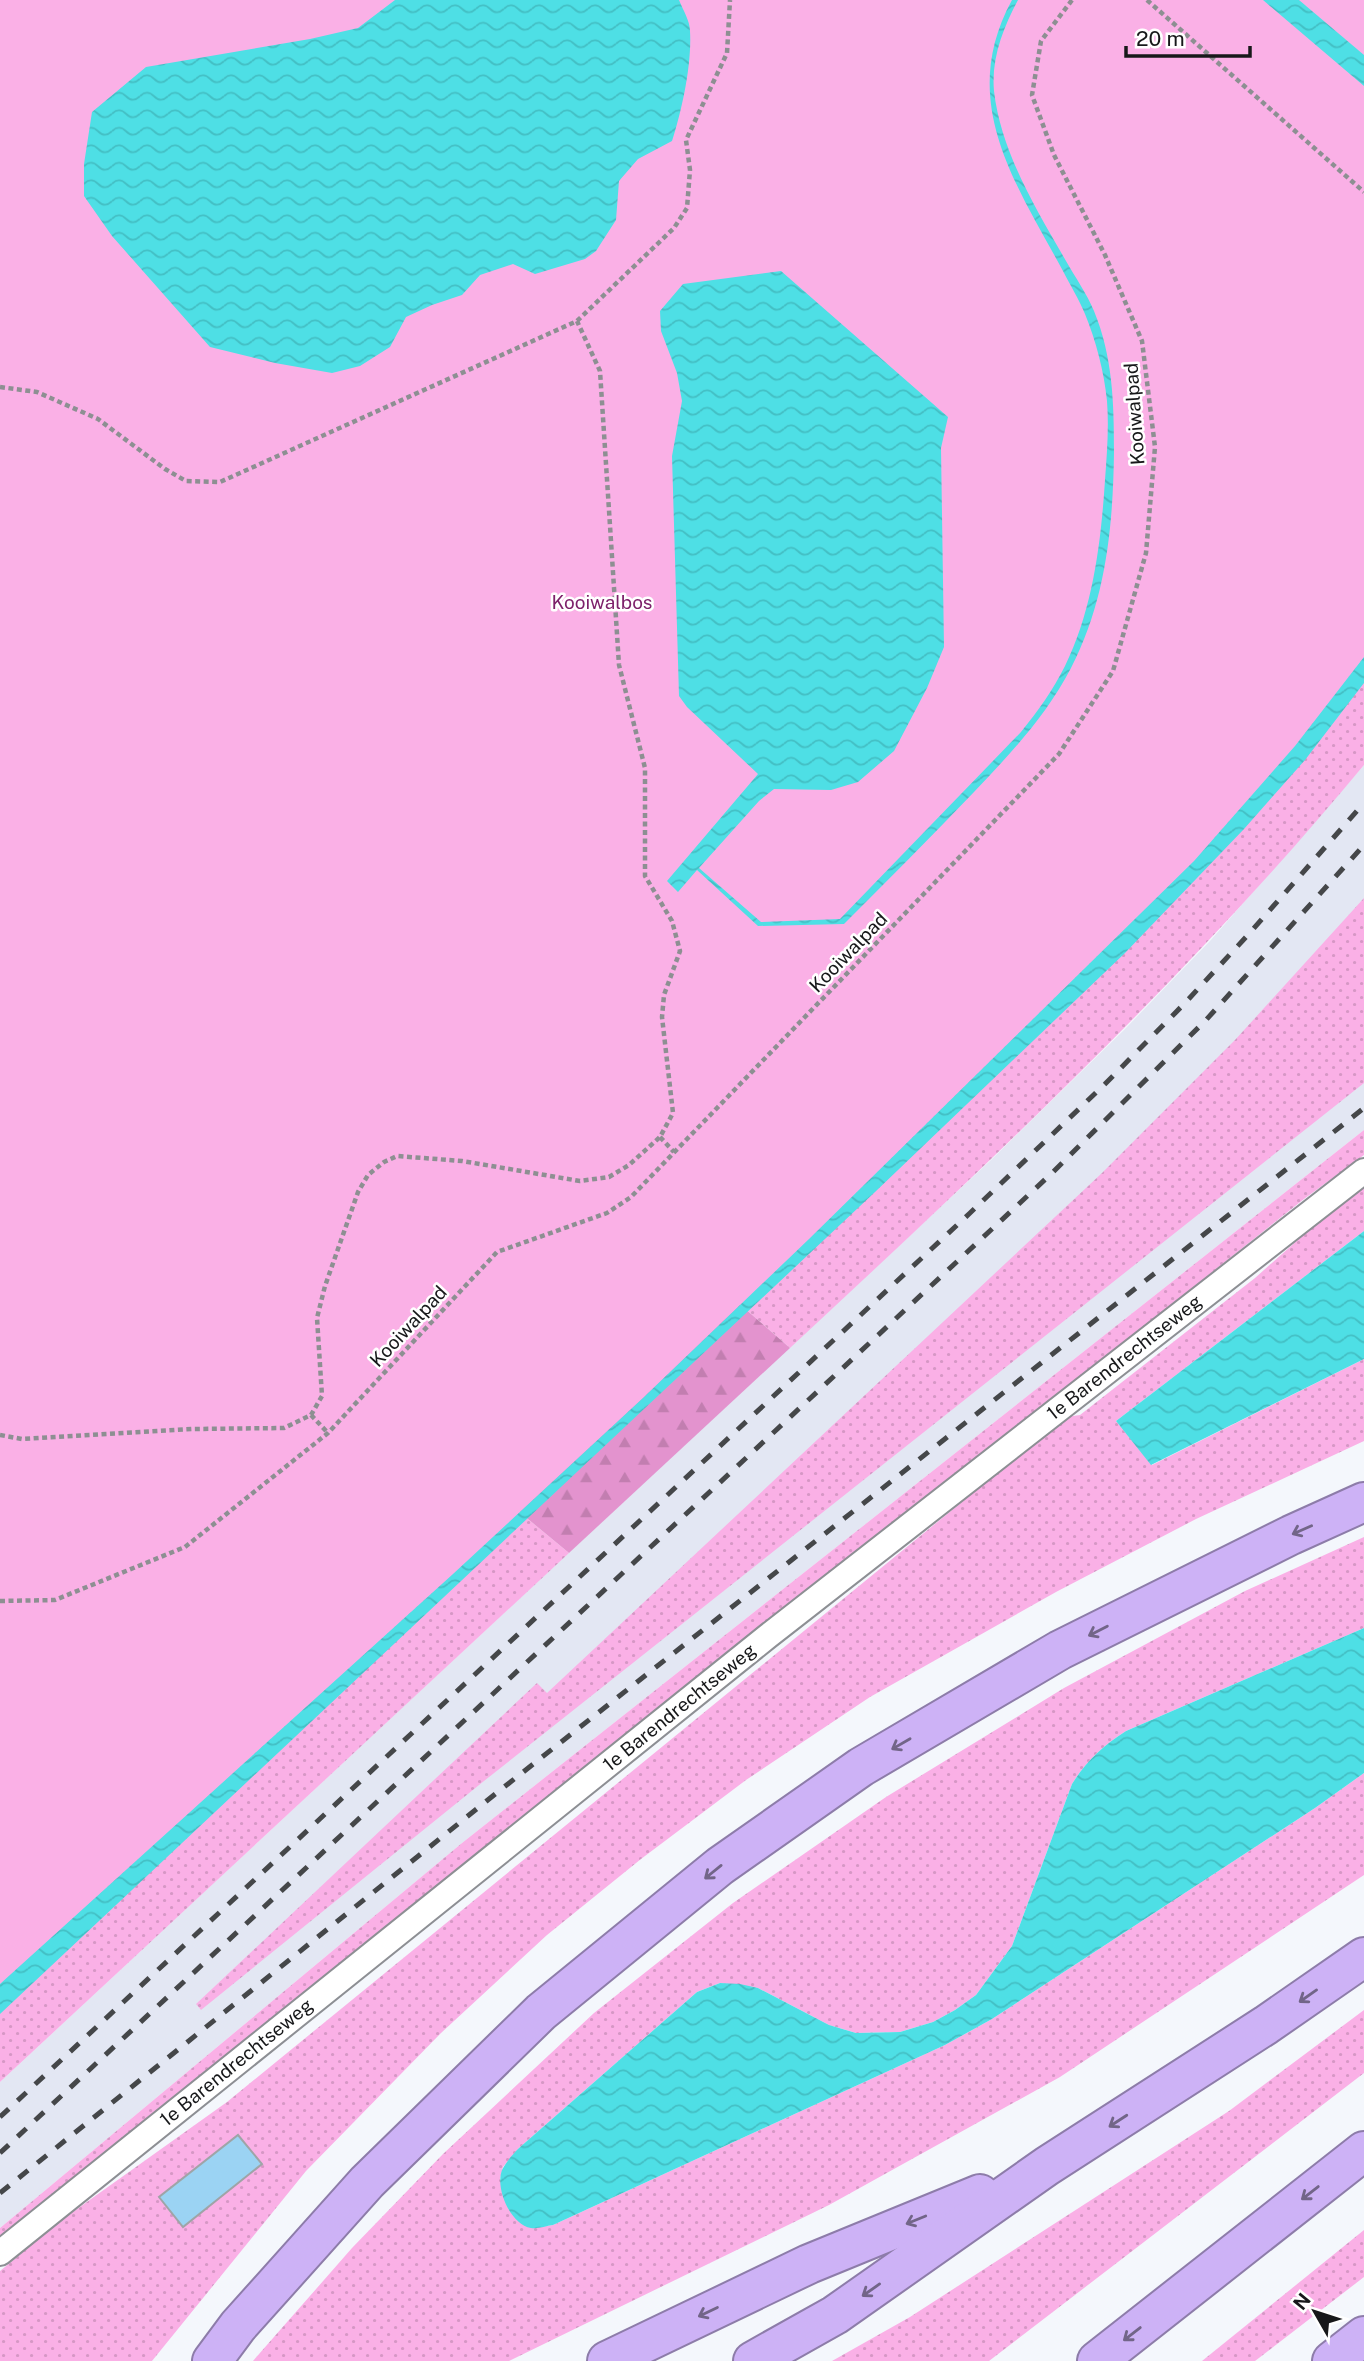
<svg xmlns="http://www.w3.org/2000/svg" width="1364" height="2361" viewBox="0 0 1364 2361" font-family="'Public Sans',sans-serif">
<style>
.built{fill:#e3e7f3}
.grass{fill:url(#grass-dots)}
.forest{fill:url(#forest-firs)}
.park{fill:#fab0e6}
.water{fill:url(#water-waves)}
.building{fill:#9bd3f3;stroke:#9fa4a7;stroke-width:2}
.lines{fill:none;stroke-linecap:round;stroke-linejoin:round}
.service-casing{stroke:#8d8f94;stroke-width:28}
.motorway-casing{stroke:#8d7ca9;stroke-width:42}
.path{stroke:#8d8f92;stroke-width:4.5;stroke-dasharray:5 3.5;stroke-linecap:butt}
.service{stroke:#fff;stroke-width:24}
.motorway{stroke:#cdb2f6;stroke-width:38}
.rail{stroke:#454749;stroke-width:5;stroke-dasharray:12 12;stroke-linecap:butt}
.oneway{stroke:#726588}
.labels{text-anchor:middle;stroke-width:5;stroke-linejoin:round;paint-order:stroke}
.street-label{font-size:19px;fill:#17181a;stroke:#fff}
.park-label{font-size:19px;fill:#7d216b;stroke:#fff}
</style>
<defs>
<pattern id="grass-dots" width="8" height="8" patternUnits="userSpaceOnUse" patternTransform="scale(1.75)"><rect width="8" height="8" fill="#fab0e6"/><path d="M2 2h.1M6 6h.1" fill="none" stroke="#d697c5" stroke-width="1.8" stroke-linecap="round"/></pattern>
<pattern id="forest-firs" width="22" height="20" patternUnits="userSpaceOnUse" patternTransform="scale(1.75)"><rect width="22" height="20" fill="#e393ce"/><path d="M5 1l3.5 6h-7zM16 11l3.5 6h-7z" fill="#c27eb0"/></pattern>
<pattern id="water-waves" width="16" height="10" patternUnits="userSpaceOnUse" patternTransform="scale(1.75)"><rect width="16" height="10" fill="#4edfe5"/><path d="M0 5q4-4 8 0t8 0" fill="none" stroke="#43bfc4"/></pattern>
</defs>
<rect width="100%" height="100%" fill="#f4f7fc"/>
<polygon class="built" points="1364,765 1364,1130 462,1843 0,2228 0,2082 991,1160 1125,1029 1210,941"/>
<g class="grass">
<path d="M1364,612V765C1189,976 990,1162 790,1348L640,1217Z"/>
<polygon points="1364,898 1364,1083 484,1781 201,2010 196,2004 537,1683 547,1693 1102,1173 1235,1040"/>
<path d="M1364,1130V1155L1304,1199C870,1545 432,1888 0,2237V2228L462,1843Z"/>
<polygon points="1364,1188 1364,1231 1116,1421 1152,1465 1364,1359 1364,1441 1196,1519 1056,1592 870,1697 746,1780 641,1859 547,1935 441,2033 306,2171 152,2361 0,2361 0,2271 63,2219 227,2102 1066,1417 1080,1415 1255,1278 1319,1221"/>
<polygon points="390,1405 569,1553 0,2082 0,1940"/>
<path d="M1364,1537V1628L1126,1731C1103,1746 1087,1760 1072,1784L1012,1946L976,1995L955,2010L933,2022L900,2032L856,2033L829,2025L758,1988L720,1983L697,1992L519,2148L503,2167L500,2179L532,2228L553,2225L945,2045L992,2019L1315,1808L1364,1773V1875L1060,2077L829,2205L509,2361H253L352,2248L443,2154L594,2013L733,1903L886,1797L1064,1688L1245,1591Z"/>
<polygon points="1364,2010 1364,2073 989,2361 832,2361 910,2317 1229,2111"/>
<polygon points="1364,2230 1364,2277 1255,2361 1202,2361"/>
</g>
<polygon class="forest" points="640,1217 790,1348 569,1553 390,1405"/>
<polygon class="park" points="0,0 1364,0 1364,657 1295,746 1194,861 809,1239 643,1398 453,1574 0,1984"/>
<g class="water">
<path d="M395,0H679C683,10 690,21 690,31C692,64 682,110 672,141L638,159L619,181L616,220L596,251L585,259L535,274L513,264L480,275L462,295L432,305L406,317L390,347L360,366L332,373L275,363L210,347L112,236L84,196V164L92,112L146,67L310,39L358,28Z"/>
<path d="M1012,0H1018C1003,28 991,59 994,91C1001,152 1036,209 1066,261C1075,277 1087,294 1094,311C1113,357 1114,404 1114,452C1113,527 1106,600 1071,668C1046,716 1011,753 974,792C931,837 887,881 844,924L758,926L697,870L678,892L667,881L758,774L687,707L679,696L672,456L682,401L677,373L661,331L660,311L683,284L781,271L948,417L941,448L944,647L927,688L894,751L858,782L831,790L774,789L759,801L699,868L761,922L840,919L1021,732C1038,711 1053,690 1065,666C1093,609 1101,542 1105,480C1107,454 1109,427 1107,401C1104,371 1096,341 1085,314C1079,299 1070,285 1063,271C1015,182 957,101 1012,0Z"/>
<polygon points="1263,0 1299,0 1364,55 1364,86"/>
<polygon points="1364,657 1364,683 1305,760 1244,829 1125,953 875,1192 0,2014 0,1984 453,1574 643,1398 809,1239 1194,861 1295,746"/>
<polygon points="1364,1231 1364,1359 1151,1465 1116,1421"/>
<path d="M1364,1628V1773L1315,1808L992,2019L945,2045L553,2225C546,2226 538,2229 531,2228C510,2224 495,2188 502,2170C506,2162 513,2154 519,2148L697,1992L720,1983L740,1984L758,1988L829,2025L856,2033L900,2032L933,2022L955,2010L976,1995L1012,1946L1072,1784C1087,1760 1103,1746 1126,1731Z"/>
</g>
<polygon class="building" points="238,2135 262,2164 183,2227 159,2197"/>
<g class="lines">
<defs>
<polyline id="service" points="0,2253 768,1636 1364,1171"/>
<g id="motorway">
<polyline points="212,2361 238,2326 367,2182 541,2012 720,1866 861,1767 1060,1650 1291,1535 1364,1502"/>
<polyline points="607,2361 809,2264 980,2194"/>
<polyline points="753,2361 835,2315 1047,2166 1266,2025 1364,1957"/>
<polyline points="1097,2361 1364,2151"/>
<polyline points="1332,2361 1364,2336"/>
</g>
</defs>
<use href="#service" class="service-casing"/>
<use href="#motorway" class="motorway-casing"/>
<g class="path">
<polyline points="1147,0 1364,192"/>
<polyline points="0,387 37,392 98,419 165,469 186,481 220,482 577,321 674,228 687,208 690,170 686,140 727,53 730,0"/>
<polyline points="660,1137 674,1152"/>
<polyline points="311,1415 328,1433"/>
<polyline points="0,1435 22,1439 192,1429 284,1428 311,1415 322,1396 317,1318 325,1286 358,1192 368,1175 384,1162 397,1156 462,1161 580,1181 609,1177 629,1165 660,1137 673,1113 662,1017 664,995 680,951 672,921 645,876 645,768 619,665 600,371 577,321"/>
<polyline points="0,1601 55,1600 185,1547 328,1433 497,1252 607,1213 631,1197 1059,754 1113,671 1146,553 1155,447 1142,341 1105,255 1054,155 1032,95 1041,41 1072,0"/>
</g>
<use href="#service" class="service"/>
<use href="#motorway" class="motorway"/>
<g class="rail">
<polyline points="0,2117 970,1213 1105,1084 1184,1004 1247,936 1364,803"/>
<polyline points="0,2153 1051,1174 1206,1020 1364,845"/>
<polyline points="0,2193 494,1795 1364,1108"/>
</g>
</g>
<defs><path id="oneway-shaft" d="M-6 0H5M1.5-3L5.5 0L1.5 3" fill="none" stroke-width="1.6" stroke-linecap="round" stroke-linejoin="round" transform="scale(1.75)"/></defs>
<g class="oneway">
<use href="#oneway-shaft" transform="translate(1302 1530) rotate(156)"/>
<use href="#oneway-shaft" transform="translate(1098 1631) rotate(153)"/>
<use href="#oneway-shaft" transform="translate(901 1744) rotate(150)"/>
<use href="#oneway-shaft" transform="translate(713 1872) rotate(141)"/>
<use href="#oneway-shaft" transform="translate(1308 1996) rotate(145)"/>
<use href="#oneway-shaft" transform="translate(1118 2121) rotate(147)"/>
<use href="#oneway-shaft" transform="translate(1310 2193) rotate(142)"/>
<use href="#oneway-shaft" transform="translate(916 2220) rotate(158)"/>
<use href="#oneway-shaft" transform="translate(871 2290) rotate(145)"/>
<use href="#oneway-shaft" transform="translate(708 2312) rotate(154)"/>
<use href="#oneway-shaft" transform="translate(1132 2334) rotate(142)"/>
</g>
<g class="labels">
<g class="street-label">
<text transform="translate(1134 414) rotate(-94)" y="7">Kooiwalpad</text>
<text transform="translate(848 952) rotate(-46)" y="7">Kooiwalpad</text>
<text transform="translate(408 1326) rotate(-47)" y="7">Kooiwalpad</text>
<text transform="translate(1124 1357) rotate(-38)" y="7">1e Barendrechtseweg</text>
<text transform="translate(679 1707) rotate(-39)" y="7">1e Barendrechtseweg</text>
<text transform="translate(236 2062) rotate(-39)" y="7">1e Barendrechtseweg</text>
</g>
<g class="park-label">
<text x="602" y="609">Kooiwalbos</text>
</g>
</g>
<g transform="translate(1315 2312) rotate(309)" stroke="#ffffff" stroke-width="5" paint-order="stroke">
<path d="M0-5L12 26L0 18L-12 26Z" fill="#17181a"/>
<text y="-10" font-size="19" font-weight="bold" text-anchor="middle" fill="#17181a">N</text>
</g>
<path d="M1126 46v10h124v-10" fill="none" stroke="#17181a" stroke-width="3.5"/>
<text x="1136" y="46" font-size="21" fill="#17181a" stroke="#ffffff" stroke-width="5" paint-order="stroke">20 m</text>
</svg>
